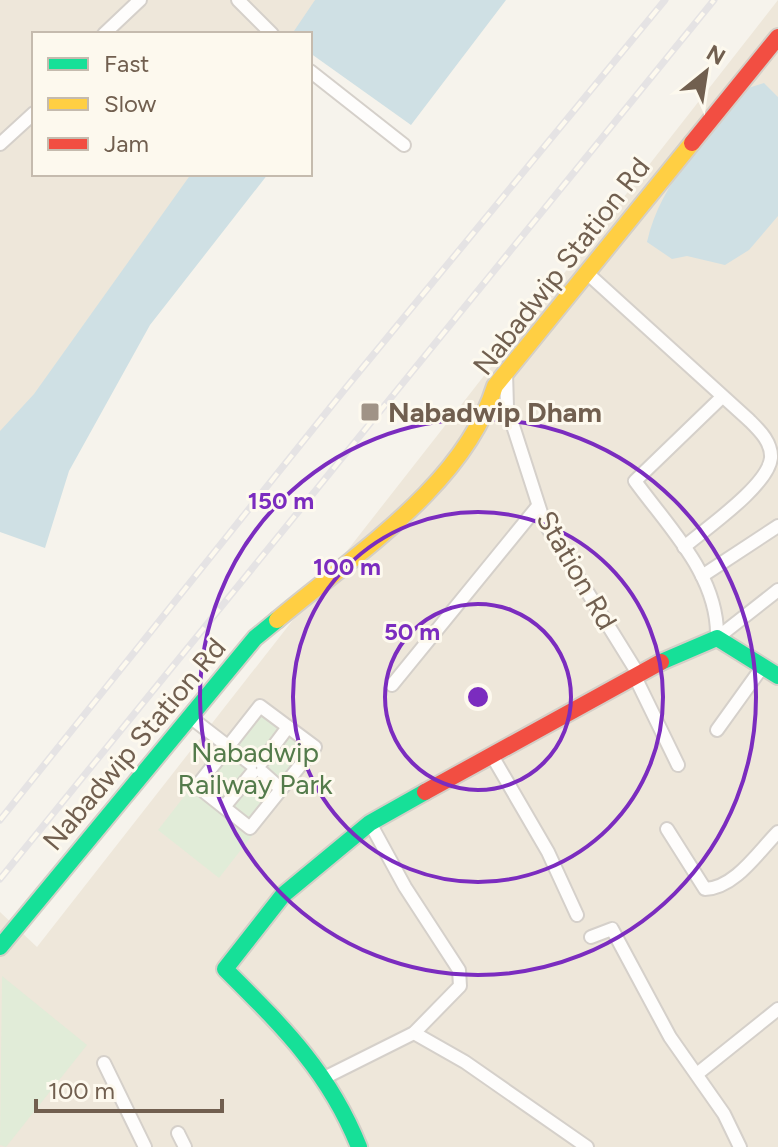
<svg xmlns="http://www.w3.org/2000/svg" width="778" height="1147" viewBox="0 0 778 1147" font-family="Figtree,sans-serif">
<style>
.residential{fill:#eee7da}
.green{fill:#e1ecd8}
.water{fill:#cfe0e4}
.lines{fill:none;stroke-linecap:round;stroke-linejoin:round}
.street-casing{stroke:#d5d0ca;stroke-width:16}
.fast-casing{stroke:#d4cfc7;stroke-width:20}
.slow-casing{stroke:#d4cfc7;stroke-width:20}
.jam-casing{stroke:#d4cfc7;stroke-width:20}
.street{stroke:#fefdfc;stroke-width:12}
.fast{stroke:#16e098;stroke-width:16}
.slow{stroke:#ffcf43;stroke-width:16}
.jam{stroke:#f24e42;stroke-width:16}
.rail-casing{stroke:#e5e3e4;stroke-width:7}
.rail{stroke:#fdf9ee;stroke-width:4;stroke-dasharray:12;stroke-linecap:butt}
.ring{fill:none;stroke:#7b2cbf;stroke-width:4}
.poi-dot{fill:#a09386;stroke:#fdf9ee;stroke-width:3}
.labels{text-anchor:middle;stroke-width:6;stroke-linejoin:round;paint-order:stroke}
.street-label{font-size:28px;fill:#715f4f;stroke:#fdf9ee}
.poi-label{font-size:28px;font-weight:bold;fill:#715f4f;stroke:#fdf9ee;text-anchor:start}
.park-label{font-size:28px;fill:#547b4b;stroke:#fdf9ee}
.centre{fill:#7b2cbf;stroke:#fdf9ee;stroke-width:4}
.ring-label{font-size:24px;text-anchor:middle;font-weight:bold;fill:#7b2cbf;stroke:#fdf9ee;stroke-width:6;stroke-linejoin:round;paint-order:stroke}
</style>
<rect width="100%" height="100%" fill="#f6f3ec"/>
<g class="residential">
<polygon points="0,0 353,0 310,54 310,34 34,34 34,174 214,174 0,440"/>
<polygon points="778,0 778,1147 0,1147 0,912 37,947"/>
</g>
<g class="green">
<polygon points="259,700 321,747 219,878 158,830"/>
<polygon points="2,976 87,1045 6,1147 0,1145"/>
</g>
<g class="water">
<polygon points="315,0 506,0 411,125 310,53 310,34 292,34"/>
<path d="M764,83L778,97V216L749,250L725,265L687,256L672,259L647,242C661,180 709,135 748,88Z"/>
<polygon points="191,174 268,174 150,325 69,471 45,548 0,532 0,431 34,394"/>
</g>
<g class="lines">
<defs>
<g id="street">
<polyline points="238,0 272,34"/>
<polyline points="104,34 140,0"/>
<polyline points="310,71 404,145"/>
<polyline points="0,144 34,113"/>
<path d="M587,273L749,420C759,430 772,442 771,458C768,486 705,529 684,547"/>
<polyline points="506,372 507,407 544,522 637,672 638,683 678,765"/>
<polyline points="702,576 778,526"/>
<path d="M717,638C719,576 669,528 635,481L722,397"/>
<polyline points="717,638 778,590"/>
<polyline points="392,685 538,506"/>
<polygon points="260,706 315,747 250,828 197,786"/>
<polyline points="190,717 251,764"/>
<polyline points="717,730 763,666"/>
<polyline points="491,754 548,852 577,915"/>
<polyline points="261,763 288,727"/>
<polyline points="262,772 281,789"/>
<polyline points="224,807 252,773"/>
<path d="M667,829L705,889C735,888 758,852 778,832"/>
<polyline points="591,937 612,929 670,1037 724,1114 740,1147"/>
<polyline points="414,1033 465,1062 587,1147"/>
<polyline points="104,1063 145,1147"/>
<polyline points="697,1074 778,1009"/>
<polyline points="322,1079 414,1033 460,986 459,970 405,887 370,823"/>
<polyline points="178,1133 185,1147"/>
</g>
<g id="fast">
<polyline points="661,662 717,638 778,676"/>
<polyline points="0,947 255,638 277,620"/>
<path d="M359,1147C329,1071 281,1025 225,969L283,895L370,823L425,792"/>
</g>
<path id="slow" d="M277,620C354,555 464,486 495,386L692,143"/>
<g id="jam">
<polyline points="692,143 778,37"/>
<polyline points="425,792 661,662"/>
</g>
</defs>
<use href="#street" class="street-casing"/>
<use href="#fast" class="fast-casing"/>
<use href="#slow" class="slow-casing"/>
<use href="#jam" class="jam-casing"/>
<use href="#street" class="street"/>
<use href="#fast" class="fast"/>
<use href="#slow" class="slow"/>
<use href="#jam" class="jam"/>
<defs>
<g id="rail">
<polyline points="0,820 345,389 665,0"/>
<polyline points="0,879 714,0"/>
</g>
</defs>
<use href="#rail" class="rail-casing"/>
<use href="#rail" class="rail"/>
</g>
<g class="ring">
<circle cx="478" cy="697" r="93"/>
<circle cx="478" cy="697" r="185"/>
<circle cx="478" cy="697" r="278"/>
</g>
<rect class="poi-dot" x="360" y="402" width="20" height="20" rx="4"/>
<g class="labels">
<g class="street-label">
<text transform="translate(561 266) rotate(-52)" y="10">Nabadwip Station Rd</text>
<text transform="translate(577 570) rotate(60)" y="10">Station Rd</text>
<text transform="translate(134 744) rotate(-50)" y="10">Nabadwip Station Rd</text>
</g>
<g class="poi-label">
<text x="388" y="422">Nabadwip Dham</text>
</g>
<g class="park-label">
<text x="255" y="762">Nabadwip<tspan x="255" dy="32">Railway Park</tspan></text>
</g>
</g>
<circle cx="478" cy="697" r="12" class="centre"/>
<g class="ring-label">
<text x="281" y="509">150 m</text>
<text x="347" y="575">100 m</text>
<text x="412" y="640">50 m</text>
</g>
<rect x="32" y="32" width="280" height="144" fill="#fdf9ee" stroke="#c5bbae" stroke-width="2"/>
<rect x="48" y="58" width="40" height="12" fill="#16e098" stroke="#c5bbae" stroke-width="2"/>
<text x="104" y="72" font-size="24" fill="#715f4f">Fast</text>
<rect x="48" y="98" width="40" height="12" fill="#ffcf43" stroke="#c5bbae" stroke-width="2"/>
<text x="104" y="112" font-size="24" fill="#715f4f">Slow</text>
<rect x="48" y="138" width="40" height="12" fill="#f24e42" stroke="#c5bbae" stroke-width="2"/>
<text x="104" y="152" font-size="24" fill="#715f4f">Jam</text>
<g transform="translate(706 72) rotate(30)" stroke="#fdf9ee" stroke-width="6" paint-order="stroke">
<path d="M0-6L14 30L0 20L-14 30Z" fill="#715f4f"/>
<text y="-12" font-size="22" font-weight="bold" text-anchor="middle" fill="#715f4f">N</text>
</g>
<path d="M36 1099v12h186v-12" fill="none" stroke="#715f4f" stroke-width="4"/>
<text x="48" y="1099" font-size="24" fill="#715f4f" stroke="#fdf9ee" stroke-width="6" paint-order="stroke">100 m</text>
</svg>
